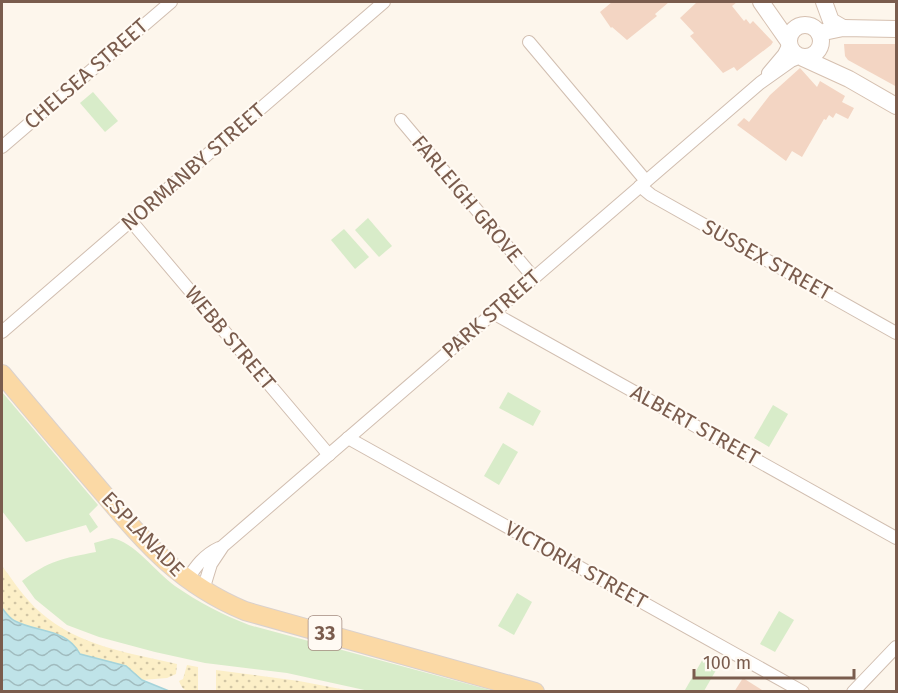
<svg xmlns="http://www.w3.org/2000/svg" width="898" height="693" viewBox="0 0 898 693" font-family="'Fira Sans',sans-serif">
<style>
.green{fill:#d8ecc9}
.sand{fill:url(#sand-dots)}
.water{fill:url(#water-waves);stroke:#a5d3da;stroke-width:1.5}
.building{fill:#f3d5c3}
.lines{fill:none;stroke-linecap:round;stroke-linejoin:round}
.street-casing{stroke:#d1beb0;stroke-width:14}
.secondary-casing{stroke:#d6c0b0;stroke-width:18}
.primary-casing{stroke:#dad1cd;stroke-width:20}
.street{stroke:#fff;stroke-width:12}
.secondary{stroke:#fff;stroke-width:16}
.primary{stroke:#fbd9a5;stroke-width:18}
.labels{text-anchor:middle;stroke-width:4.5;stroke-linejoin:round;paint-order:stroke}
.shield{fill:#fffaf3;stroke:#a28b7f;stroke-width:1.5}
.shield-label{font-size:20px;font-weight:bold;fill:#7a5c4d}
.street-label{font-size:21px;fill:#7a5c4d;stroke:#fffaf3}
</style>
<defs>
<pattern id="sand-dots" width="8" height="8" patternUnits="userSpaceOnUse" patternTransform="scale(1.5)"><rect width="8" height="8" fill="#fcefc7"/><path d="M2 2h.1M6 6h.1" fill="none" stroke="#d1c5a4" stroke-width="1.8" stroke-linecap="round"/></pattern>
<pattern id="water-waves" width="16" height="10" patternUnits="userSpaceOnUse" patternTransform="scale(1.5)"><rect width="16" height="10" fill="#bfe3e8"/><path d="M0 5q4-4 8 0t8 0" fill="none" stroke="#a0bbbe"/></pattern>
</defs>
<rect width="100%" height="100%" fill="#fdf6ec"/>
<g class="green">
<polygon points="93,92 118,121 105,132 80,103"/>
<polygon points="368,218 392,246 379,257 355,230"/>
<polygon points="344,229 369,257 355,269 331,240"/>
<polygon points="2,392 98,505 89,514 98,527 90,533 86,525 26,542 2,511"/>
<polygon points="508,392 541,411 533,426 499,408"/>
<polygon points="773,405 788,414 769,447 754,438"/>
<polygon points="503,443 518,452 499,485 484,476"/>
<path d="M112,538C133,541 157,573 175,586C198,602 223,615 249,625L494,691H369L287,673L205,663L155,652L99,637L67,625L35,599L22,581C48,561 64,558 96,552L94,543Z"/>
<polygon points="517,593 532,602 514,635 498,626"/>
<polygon points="779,611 794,620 775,652 760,644"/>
<polygon points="704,657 719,665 704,691 685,690"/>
</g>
<g class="sand">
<path d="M2,566C14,582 25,599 40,612C78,646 130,653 177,664L176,674L167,678L142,680L126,666L80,654C67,628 38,633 15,621C10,619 5,612 2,608Z"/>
<path d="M187,665L198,667V691C188,692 183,692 179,681L183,679Z"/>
<polygon points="216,670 299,681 351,691 216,691"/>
</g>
<path class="water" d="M2,608C5,612 10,619 15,621C38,633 66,628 80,654L126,666L142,680L169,691H2Z"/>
<g class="building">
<polygon points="612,2 669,2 655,14 657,16 627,40 612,27 611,28 600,12"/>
<polygon points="697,2 737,2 732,6 744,21 746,19 750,24 753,21 773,42 771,45 737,71 734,67 723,73 690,36 694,33 680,18"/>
<polygon points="844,44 897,44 897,87 848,60 845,56"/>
<polygon points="800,68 817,87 820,81 845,96 842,102 854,108 848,119 836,113 833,118 829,115 826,120 824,119 802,157 792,151 786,161 737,125 744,118 749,122 770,95"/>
<polygon points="743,678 765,692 734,692"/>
</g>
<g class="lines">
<defs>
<g id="street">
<polyline points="529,42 646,181"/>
<polyline points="768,73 784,54 789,44"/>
<polyline points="401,120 534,278"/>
<polyline points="2,147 171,2"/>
<polyline points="640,186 651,195 896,333"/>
<polyline points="131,221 329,455"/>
<polyline points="493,313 896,538"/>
<polyline points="2,332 384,2"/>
<polyline points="348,438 803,692"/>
<path d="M187,580C196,566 204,555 219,548"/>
<polyline points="203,590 211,564 223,546 760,83 791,61 801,57"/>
<polyline points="853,692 896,647"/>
</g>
<g id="secondary">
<polyline points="761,2 789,42"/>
<polyline points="824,2 831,21 843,28"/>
<circle cx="805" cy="41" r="16"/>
<polyline points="819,33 843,28 896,29"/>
<polyline points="803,58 849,79 896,106"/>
</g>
<path id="primary" d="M2,374C31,409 61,444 91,479C140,536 173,581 245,611L535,692"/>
</defs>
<use href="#street" class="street-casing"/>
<use href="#secondary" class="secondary-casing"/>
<use href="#primary" class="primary-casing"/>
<use href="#street" class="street"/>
<use href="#secondary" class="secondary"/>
<use href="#primary" class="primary"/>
</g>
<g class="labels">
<rect class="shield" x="308.5" y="616" width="33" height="34" rx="4.5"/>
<g class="shield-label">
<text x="325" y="640">33</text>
</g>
<g class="street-label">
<text transform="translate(86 74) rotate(-41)" y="7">CHELSEA STREET</text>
<text transform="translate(193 167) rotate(-41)" y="7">NORMANBY STREET</text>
<text transform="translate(467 199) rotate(50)" y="7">FARLEIGH GROVE</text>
<text transform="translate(767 260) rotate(29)" y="7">SUSSEX STREET</text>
<text transform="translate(491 314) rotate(-41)" y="7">PARK STREET</text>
<text transform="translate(230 338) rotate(50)" y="7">WEBB STREET</text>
<text transform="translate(695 425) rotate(29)" y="7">ALBERT STREET</text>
<text transform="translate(143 534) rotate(46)" y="7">ESPLANADE</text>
<text transform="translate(576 565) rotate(29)" y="7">VICTORIA STREET</text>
</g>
</g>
<rect width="898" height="693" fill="none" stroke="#7a5c4d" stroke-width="6"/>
<path d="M694 669v9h160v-9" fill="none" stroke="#7a5c4d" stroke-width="3"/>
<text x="703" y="669" font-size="18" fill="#7a5c4d" stroke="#fffaf3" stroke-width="4.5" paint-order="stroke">100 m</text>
</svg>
